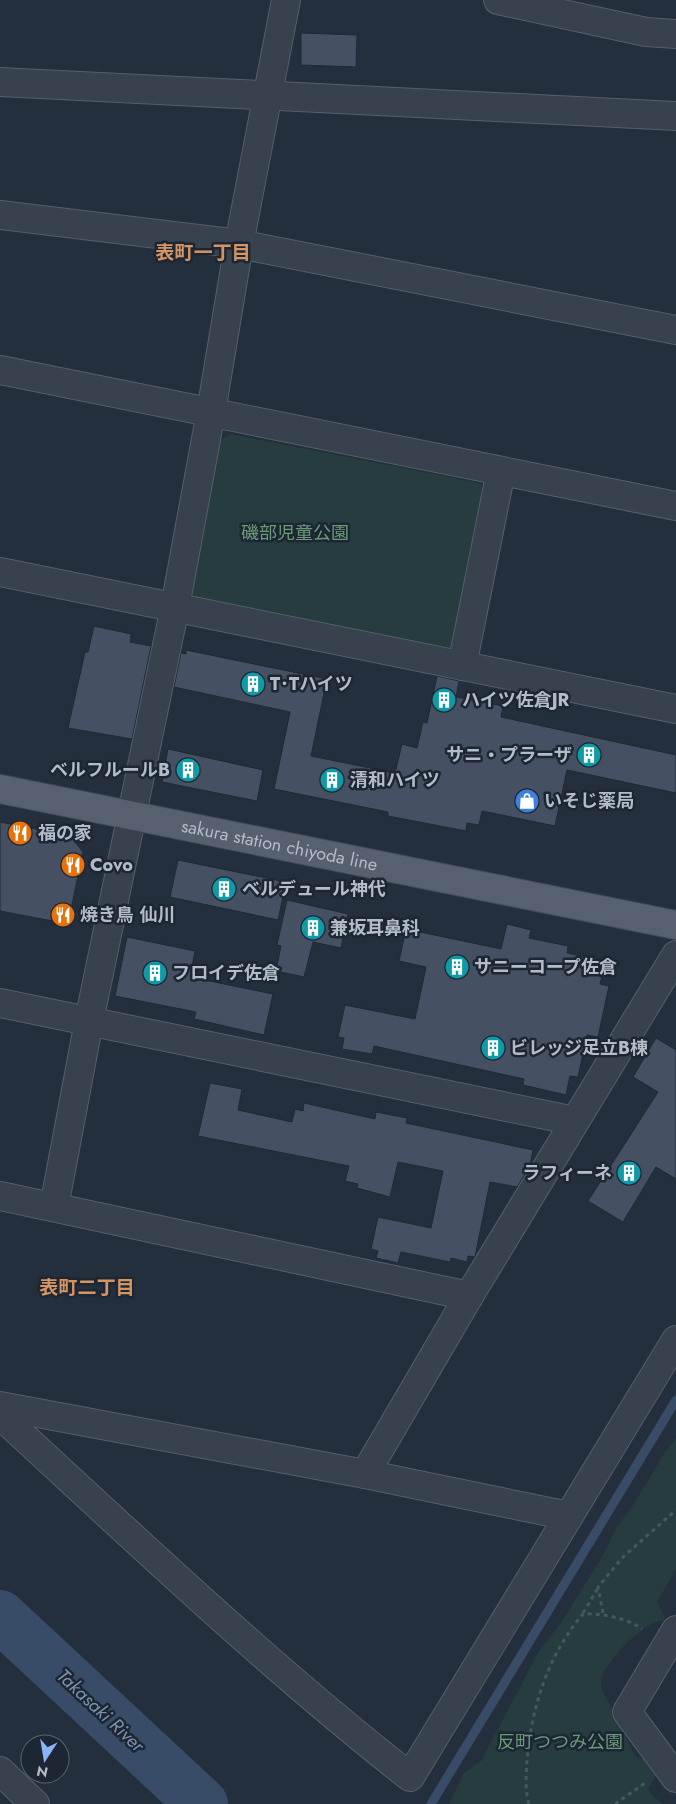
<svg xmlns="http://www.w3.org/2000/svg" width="676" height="1804" viewBox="0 0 676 1804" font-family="Jost,'Noto Sans JP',sans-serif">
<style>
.green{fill:#263c3f}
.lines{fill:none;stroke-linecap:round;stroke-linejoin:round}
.stream{stroke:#394c67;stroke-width:9}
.river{stroke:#394c67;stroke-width:52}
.building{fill:#455162;stroke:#1f2835}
.minor-casing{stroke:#565f6c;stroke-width:30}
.major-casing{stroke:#414a57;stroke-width:30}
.path{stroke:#44595c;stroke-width:3;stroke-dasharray:4 4;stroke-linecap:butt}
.minor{stroke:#38414e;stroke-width:28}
.major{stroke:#56606e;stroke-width:28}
.labels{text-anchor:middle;stroke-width:5;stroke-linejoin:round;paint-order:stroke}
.park-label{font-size:18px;fill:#6b9a76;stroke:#1d2633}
.poi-label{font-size:18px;font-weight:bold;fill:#b4bcc9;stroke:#1d2633;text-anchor:start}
.street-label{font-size:18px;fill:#b4bcc9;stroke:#1d2633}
.neighbourhood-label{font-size:19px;font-weight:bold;fill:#d59563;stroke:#1d2633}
.water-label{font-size:19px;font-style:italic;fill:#7c92b1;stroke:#1d2633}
</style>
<rect width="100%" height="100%" fill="#242f3e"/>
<g class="green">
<polygon points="230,434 480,483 489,504 464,633 451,648 197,600 188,588 214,444"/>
<path d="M676,1438V1570L657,1602L665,1617L663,1621C645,1620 608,1659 602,1677C601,1680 602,1685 601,1688L635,1756L640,1759L660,1757V1769L648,1789L651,1794L663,1804H449L464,1773L481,1761L538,1653L560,1624L602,1557L617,1527L634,1504L665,1452Z"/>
</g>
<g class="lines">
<polyline class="stream" points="431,1804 676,1400"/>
<polyline class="river" points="0,1616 202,1804"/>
</g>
<g class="building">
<polygon points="301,33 357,35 356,67 301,65"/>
<polygon points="94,626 131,634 130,642 151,646 132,739 68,728 85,652 88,652"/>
<polygon points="186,650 327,679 311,756 395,773 402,744 417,748 423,722 427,723 437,676 459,681 456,697 503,706 501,717 676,755 676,793 567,770 555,826 482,811 479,825 467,823 466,831 388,816 388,812 274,789 290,712 174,687 181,653 186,654"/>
<polygon points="168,749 263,770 257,801 162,782"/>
<polygon points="0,822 69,835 83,852 68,924 0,911"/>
<polygon points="178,860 286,882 278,920 170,897"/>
<polygon points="287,900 348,914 341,948 313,942 304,977 276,971 281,946 277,945"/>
<polygon points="507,924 531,930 529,938 568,946 567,953 606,961 600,984 609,986 598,1037 587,1035 578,1077 570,1076 566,1095 523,1085 524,1079 374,1046 372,1054 342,1049 344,1038 338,1037 345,1005 415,1019 426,967 399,961 406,929 501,949"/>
<polygon points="127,937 195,951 190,977 273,994 264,1035 194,1019 196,1012 115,996"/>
<polygon points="656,1038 676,1050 676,1179 656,1167 623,1222 588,1201 658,1092 633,1077"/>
<polygon points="210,1083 242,1089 238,1110 292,1122 295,1109 303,1111 304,1103 375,1119 376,1112 407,1118 406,1123 533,1150 530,1166 517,1187 490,1182 475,1257 468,1256 467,1262 451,1258 450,1262 401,1252 398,1263 376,1258 378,1251 371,1249 378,1217 431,1228 443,1171 398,1162 390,1197 357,1188 358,1184 345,1181 349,1166 198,1136"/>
</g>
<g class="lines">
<defs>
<g id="minor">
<polyline points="498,0 646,32 676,34"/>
<polyline points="0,82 676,116"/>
<polyline points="0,215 239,244 676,330"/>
<polyline points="0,370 676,506"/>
<polyline points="0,572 676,709"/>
<polyline points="462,666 501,471"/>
<polyline points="0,1003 575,1121"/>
<polyline points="0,1196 469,1296"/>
<polyline points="54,1207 89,1021 175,607 211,412 239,244 286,0"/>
<polyline points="0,1406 365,1474 569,1516"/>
<path d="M0,1415C134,1538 266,1664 410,1777L676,1340"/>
<polyline points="365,1474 469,1296 676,955"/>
<polyline points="676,1630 627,1712 676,1778"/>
<polyline points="0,1771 35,1804"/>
</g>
<g id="major">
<path id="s1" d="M0,789L676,925"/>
</g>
</defs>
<use href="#minor" class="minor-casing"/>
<use href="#major" class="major-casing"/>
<g class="path">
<polyline points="583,1613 598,1588"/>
<polyline points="603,1613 598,1587 623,1557 676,1510"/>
<path d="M529,1804C525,1791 526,1775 527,1762C531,1708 548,1655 583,1614C601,1613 627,1618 642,1629"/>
<polyline points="615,1804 645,1783"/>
</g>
<use href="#minor" class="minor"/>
<use href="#major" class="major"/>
</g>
<defs>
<symbol id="building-disc" viewBox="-11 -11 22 22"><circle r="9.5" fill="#0f9aa8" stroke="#1d2633"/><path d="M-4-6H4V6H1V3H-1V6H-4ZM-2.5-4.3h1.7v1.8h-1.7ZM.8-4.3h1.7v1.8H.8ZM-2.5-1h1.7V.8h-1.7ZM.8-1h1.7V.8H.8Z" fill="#fff"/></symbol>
<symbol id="shop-disc" viewBox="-11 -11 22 22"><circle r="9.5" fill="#3f7fe0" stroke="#1d2633"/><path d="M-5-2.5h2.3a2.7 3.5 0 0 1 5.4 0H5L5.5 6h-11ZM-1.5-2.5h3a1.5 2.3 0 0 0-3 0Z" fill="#fff"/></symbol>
<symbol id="restaurant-disc" viewBox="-11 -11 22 22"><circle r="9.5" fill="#e8710a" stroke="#1d2633"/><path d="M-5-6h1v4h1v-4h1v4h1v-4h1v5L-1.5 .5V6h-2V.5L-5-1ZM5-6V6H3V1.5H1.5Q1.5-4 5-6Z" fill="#fff"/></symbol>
</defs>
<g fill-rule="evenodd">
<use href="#building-disc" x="239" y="670" width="28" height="28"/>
<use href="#building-disc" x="430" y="686" width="28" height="28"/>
<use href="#building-disc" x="575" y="741" width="28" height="28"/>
<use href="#building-disc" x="174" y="756" width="28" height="28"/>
<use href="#building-disc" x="318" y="766" width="28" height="28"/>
<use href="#shop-disc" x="513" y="787" width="28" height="28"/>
<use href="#restaurant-disc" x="6" y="819" width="28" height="28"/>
<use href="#restaurant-disc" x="59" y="851" width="28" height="28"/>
<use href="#building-disc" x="210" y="875" width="28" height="28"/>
<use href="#restaurant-disc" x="49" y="901" width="28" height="28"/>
<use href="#building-disc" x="299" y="914" width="28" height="28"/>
<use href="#building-disc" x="443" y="953" width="28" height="28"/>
<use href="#building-disc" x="141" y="959" width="28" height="28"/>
<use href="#building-disc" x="479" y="1034" width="28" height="28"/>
<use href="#building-disc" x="615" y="1159" width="28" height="28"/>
</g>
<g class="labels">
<g class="park-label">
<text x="295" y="539">磯部児童公園</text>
<text x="560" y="1748">反町つつみ公園</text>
</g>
<g class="poi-label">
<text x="270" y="690">T･Tハイツ</text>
<text x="462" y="706">ハイツ佐倉JR</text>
<text x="572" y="761" text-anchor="end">サニ・プラーザ</text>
<text x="170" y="776" text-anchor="end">ベルフルールB</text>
<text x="350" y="786">清和ハイツ</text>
<text x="544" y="807">いそじ薬局</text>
<text x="38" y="839">福の家</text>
<text x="90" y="871">Covo</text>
<text x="242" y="895">ベルデュール神代</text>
<text x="80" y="921">焼き鳥 仙川</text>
<text x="330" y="934">兼坂耳鼻科</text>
<text x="474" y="973">サニーコープ佐倉</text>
<text x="172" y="979">フロイデ佐倉</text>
<text x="510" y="1054">ビレッジ足立B棟</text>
<text x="612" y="1179" text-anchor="end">ラフィーネ</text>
</g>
<g class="street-label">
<text dy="6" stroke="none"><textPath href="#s1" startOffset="285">sakura station chiyoda line</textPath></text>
</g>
<g class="neighbourhood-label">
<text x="203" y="259">表町一丁目</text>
<text x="87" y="1294">表町二丁目</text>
</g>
<g class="water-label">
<text transform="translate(101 1710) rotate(43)" y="7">Takasaki River</text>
</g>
</g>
<g transform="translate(45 1759) rotate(192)"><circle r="24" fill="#1d2633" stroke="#59626f"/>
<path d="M0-4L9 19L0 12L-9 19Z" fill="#8ab4f8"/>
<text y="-8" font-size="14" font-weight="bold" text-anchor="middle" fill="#b4bcc9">N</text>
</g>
</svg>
